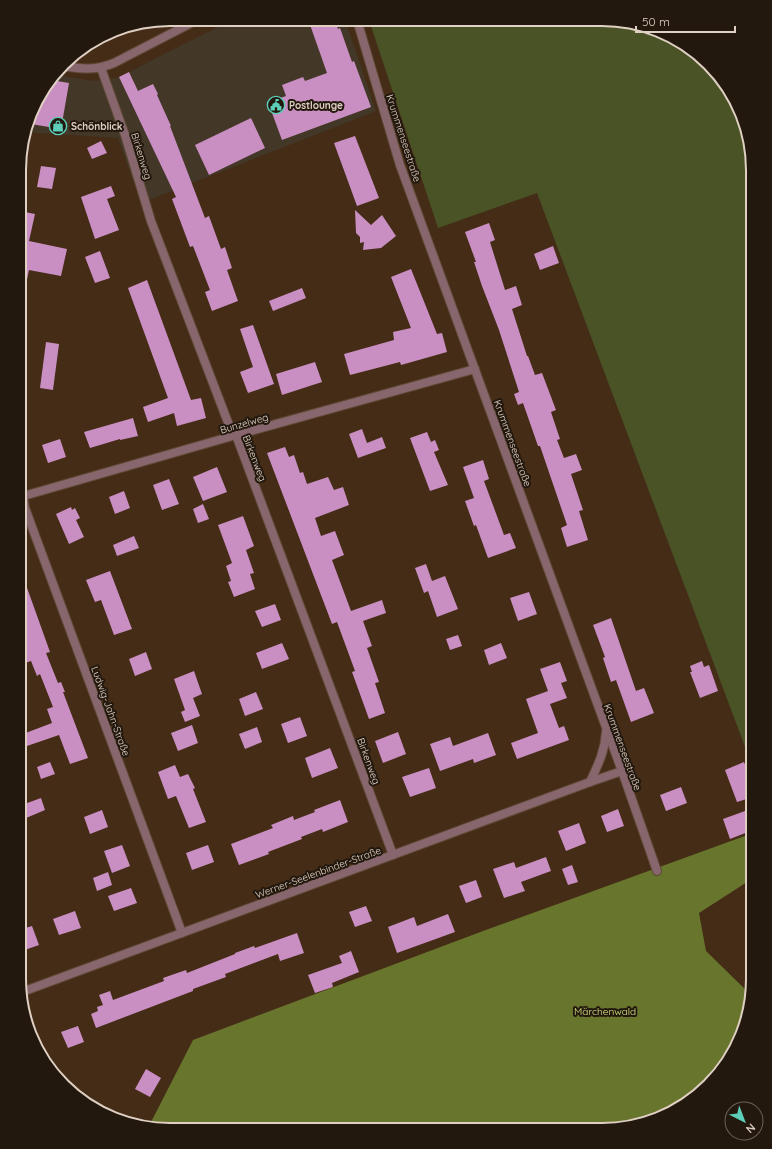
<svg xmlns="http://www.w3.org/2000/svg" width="772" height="1149" viewBox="0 0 772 1149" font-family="Quicksand,sans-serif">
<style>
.commercial{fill:#433828}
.green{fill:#4a5325}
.forest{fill:#68752c}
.building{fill:#ca8fc2}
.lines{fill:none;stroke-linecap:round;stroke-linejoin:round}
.minor-casing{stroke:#604a36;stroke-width:10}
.minor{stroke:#87666e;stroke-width:8}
.labels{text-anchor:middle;stroke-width:4;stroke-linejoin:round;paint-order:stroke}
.poi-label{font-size:10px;font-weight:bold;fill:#e0d0c4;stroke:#22180e;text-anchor:start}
.street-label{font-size:10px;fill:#e0d0c4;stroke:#22180e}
.park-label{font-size:10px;fill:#d6eb85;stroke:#22180e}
.rim{fill:none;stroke:#e0d0c4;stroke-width:2}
</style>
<rect width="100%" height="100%" fill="#442c17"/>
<polygon class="commercial" points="234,19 345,20 376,111 141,203 118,138 26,132 39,95 55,75 94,81 117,78"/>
<polygon class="green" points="369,20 622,20 660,31 694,50 722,78 741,112 753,170 753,768 537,193 438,228"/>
<polygon class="forest" points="753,833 753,875 744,884 699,913 706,951 751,995 745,1028 727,1063 701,1093 660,1118 602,1130 148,1128 193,1040 483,931"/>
<g class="building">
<polygon points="308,19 334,19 338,29 340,28 352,62 354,61 371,107 282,140 268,102 286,96 282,85 303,77 305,81 327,73"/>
<polygon points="129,72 138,91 153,84 158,94 157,95 171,126 170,126 205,218 209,216 221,249 225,247 232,268 227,270 238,301 212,311 205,292 210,290 193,246 190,247 172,199 176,197 119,77"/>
<polygon points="51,80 69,83 61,129 31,124 33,113 39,95 42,91 48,92 50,82"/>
<polygon points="251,118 265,148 209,175 195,145"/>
<polygon points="355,136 379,198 357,206 334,143"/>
<polygon points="101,141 107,153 92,159 87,148"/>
<polygon points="41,166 56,168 52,189 37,187"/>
<polygon points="111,186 115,196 107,199 119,230 95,239 81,197"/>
<polygon points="355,210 371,225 382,215 396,236 381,248 363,250 364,242 360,243 360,237 356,233"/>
<polygon points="20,211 35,214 29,241 67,249 61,276 29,270 25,289 20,288"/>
<polygon points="489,223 495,240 490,242 505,290 516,286 522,305 512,309 527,356 528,356 535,375 542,373 556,410 551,412 560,439 557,440 564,458 576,454 582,470 571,474 583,510 579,511 588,540 567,547 561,528 567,525 540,446 538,446 523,403 518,405 514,394 519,392 499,330 482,286 474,262 476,262 465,232"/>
<polygon points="553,246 559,263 540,270 534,254"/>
<polygon points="100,251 110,278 95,283 85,257"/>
<polygon points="411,269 437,334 442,333 447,352 401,365 400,362 350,375 344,354 394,340 393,332 411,328 391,277"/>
<polygon points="147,280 191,400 201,398 206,418 177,426 174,413 148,422 143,407 168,398 128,288"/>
<polygon points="302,288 306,298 273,311 269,301"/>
<polygon points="253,325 274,384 248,393 240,372 253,367 240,329"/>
<polygon points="46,342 59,344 53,390 40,388"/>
<polygon points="315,362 322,382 282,395 276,374"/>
<polygon points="133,418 138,436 120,440 120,439 90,448 84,432"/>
<polygon points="362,429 367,443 382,437 386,448 358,458 349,434"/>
<polygon points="427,432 431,442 435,440 439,450 434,452 448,485 430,491 410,438"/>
<polygon points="60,439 66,457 48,463 42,445"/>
<polygon points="285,447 289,457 294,455 300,473 303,472 307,484 328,477 334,490 343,487 349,505 315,518 321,536 335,531 344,555 332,560 351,611 382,600 386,613 363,621 372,646 367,648 379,682 375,683 385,713 369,719 352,672 355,671 337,622 332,624 267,453"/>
<polygon points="483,460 489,479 484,481 504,535 510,533 516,548 488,558 476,525 474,526 465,501 474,498 463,467"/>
<polygon points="217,467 227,492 203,501 193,477"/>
<polygon points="169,479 179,504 162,510 153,485"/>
<polygon points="124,491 130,508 115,514 109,497"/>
<polygon points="203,504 209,519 198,523 193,509"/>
<polygon points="71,507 72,510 75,508 80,518 76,520 84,537 69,544 56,514"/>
<polygon points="243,516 254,546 246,550 254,573 250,574 255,589 234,597 228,582 231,581 226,566 232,563 218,525"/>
<polygon points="134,536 139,548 117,556 113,545"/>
<polygon points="426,564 432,581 445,576 458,609 437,617 428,591 424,593 415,568"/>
<polygon points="20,571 21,571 50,652 46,653 58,683 61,682 65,692 63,692 88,758 70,764 59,735 27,746 23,734 52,723 47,709 53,707 40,674 37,676 31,661 22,664 20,656 20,648 27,645 20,625"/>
<polygon points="110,571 132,629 114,635 101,600 95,602 86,580"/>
<polygon points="529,592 537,614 518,621 510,598"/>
<polygon points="275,604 281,620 262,627 255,611"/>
<polygon points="611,618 636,691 644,688 654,713 631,722 616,680 611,682 603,658 605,657 593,625"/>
<polygon points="458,635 462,646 450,650 446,639"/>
<polygon points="282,643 289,659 262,669 256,653"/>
<polygon points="501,643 507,658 489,665 484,650"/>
<polygon points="146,652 152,669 135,676 129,659"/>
<polygon points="702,661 704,667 709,665 718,691 700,698 690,672 692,672 690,666"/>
<polygon points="560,662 567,681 561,683 567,698 550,704 559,728 564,726 569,740 517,759 511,743 538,733 526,699 548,691 540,669"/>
<polygon points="194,671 202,694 193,698 200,716 185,722 181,712 185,710 174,679"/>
<polygon points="256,692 263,709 245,716 239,699"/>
<polygon points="300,717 307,736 288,743 281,724"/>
<polygon points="192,725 198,743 178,751 171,733"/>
<polygon points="257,727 262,742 245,749 239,734"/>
<polygon points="398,732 406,754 383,763 375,741"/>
<polygon points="488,733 496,755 474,763 473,759 440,771 430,744 450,737 453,746"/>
<polygon points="330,748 338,768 312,778 305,758"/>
<polygon points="50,762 55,774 41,779 37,767"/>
<polygon points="744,762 753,785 753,797 737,802 725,770"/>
<polygon points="175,765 180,777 188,774 195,788 193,789 206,822 189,828 176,796 168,799 158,772"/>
<polygon points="429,768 436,788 410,797 402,777"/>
<polygon points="681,787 687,803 666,811 660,795"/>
<polygon points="41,798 45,810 19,821 19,806"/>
<polygon points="340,800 348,822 323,832 322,829 301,837 302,839 268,852 269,854 239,865 231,844 273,828 271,825 293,816 294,820 315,812 314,810"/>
<polygon points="618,809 624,826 607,832 601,816"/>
<polygon points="102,810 108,827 90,834 84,817"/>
<polygon points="745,811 749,820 753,818 753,830 730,839 723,819"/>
<polygon points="579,823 586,843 566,851 558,831"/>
<polygon points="122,845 130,866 112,873 104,851"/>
<polygon points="208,845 214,862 192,870 186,853"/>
<polygon points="546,857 551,871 521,882 525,891 504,898 493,869 514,862 516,868"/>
<polygon points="572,865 578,882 568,885 562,869"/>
<polygon points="108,872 112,885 97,891 93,878"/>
<polygon points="476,880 482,897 466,903 459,886"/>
<polygon points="131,888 137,903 114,911 108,896"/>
<polygon points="366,906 372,921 355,927 349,912"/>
<polygon points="75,911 81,928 59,935 53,919"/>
<polygon points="448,914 455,932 397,953 388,927 414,917 417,926"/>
<polygon points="32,926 39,945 19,952 19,930"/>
<polygon points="297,933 304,953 280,961 278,954 225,974 226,977 193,989 193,991 96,1028 91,1014 98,1011 97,1007 103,1005 99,995 110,991 113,1000 164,981 163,978 186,970 187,973 235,954 235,953 254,946 255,948"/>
<polygon points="351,951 359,972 332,983 333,987 315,993 308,975 342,963 339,956"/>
<polygon points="78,1026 84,1042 68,1048 61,1032"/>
<polygon points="146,1069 161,1078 150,1097 135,1089"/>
</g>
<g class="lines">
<defs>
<g id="minor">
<polyline points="357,20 400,165 622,771 657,871"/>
<path d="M63,66C84,69 94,71 114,63L199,19"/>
<polyline points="101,68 125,135 151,221 229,425 236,435 393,855"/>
<polyline points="20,497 236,435 475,369"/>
<polyline points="23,497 25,508 182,933"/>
<path d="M590,782C598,765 605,751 606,732"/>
<polyline points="22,992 590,782 622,771"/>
</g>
</defs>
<use href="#minor" class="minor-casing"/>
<use href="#minor" class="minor"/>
</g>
<defs>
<symbol id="civic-ring" viewBox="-11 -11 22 22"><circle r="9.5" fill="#22180e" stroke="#5dceb9" stroke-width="1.5"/><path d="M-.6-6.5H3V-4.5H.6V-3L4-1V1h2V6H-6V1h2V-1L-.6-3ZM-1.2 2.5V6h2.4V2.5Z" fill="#5dceb9"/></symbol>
<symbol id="shop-ring" viewBox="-11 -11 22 22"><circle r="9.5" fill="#22180e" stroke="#5dceb9" stroke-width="1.5"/><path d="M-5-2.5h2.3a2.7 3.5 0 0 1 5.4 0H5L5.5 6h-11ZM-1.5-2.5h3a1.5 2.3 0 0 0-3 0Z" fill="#5dceb9"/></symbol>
</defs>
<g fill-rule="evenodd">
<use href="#civic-ring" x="266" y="95" width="20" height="20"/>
<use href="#shop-ring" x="48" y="116" width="20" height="20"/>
</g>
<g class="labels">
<g class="poi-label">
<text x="289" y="109">Postlounge</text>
<text x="71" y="130">Schönblick</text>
</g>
<g class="street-label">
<text transform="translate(404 138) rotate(72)" y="4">Krummenseestraße</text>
<text transform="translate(142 156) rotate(73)" y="4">Birkenweg</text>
<text transform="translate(244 423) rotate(-16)" y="4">Bunzelweg</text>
<text transform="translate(513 443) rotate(70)" y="4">Krummenseestraße</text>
<text transform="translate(255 458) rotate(69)" y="4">Birkenweg</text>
<text transform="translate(111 711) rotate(70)" y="4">Ludwig-Jahn-Straße</text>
<text transform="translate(623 747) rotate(70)" y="4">Krummenseestraße</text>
<text transform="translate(369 761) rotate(70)" y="4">Birkenweg</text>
<text transform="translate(318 872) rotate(-20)" y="4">Werner-Seelenbinder-Straße</text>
</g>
<g class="park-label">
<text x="605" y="1015">Märchenwald</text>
</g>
</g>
<path d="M0 0H772V1149H0ZM170 26H602A144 144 0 0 1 746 170V979A144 144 0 0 1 602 1123H170A144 144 0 0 1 26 979V170A144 144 0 0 1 170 26Z" fill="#22180e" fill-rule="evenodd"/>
<path class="rim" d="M170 26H602A144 144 0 0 1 746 170V979A144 144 0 0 1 602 1123H170A144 144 0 0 1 26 979V170A144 144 0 0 1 170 26Z"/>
<g transform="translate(744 1121) rotate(138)"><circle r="19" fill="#22180e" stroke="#6e6257"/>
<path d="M0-3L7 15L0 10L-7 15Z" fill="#5dceb9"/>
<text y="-6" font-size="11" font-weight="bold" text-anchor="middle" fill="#e0d0c4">N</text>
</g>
<path d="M636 26v6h99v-6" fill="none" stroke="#e0d0c4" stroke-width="2"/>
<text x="642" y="26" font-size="12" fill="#e0d0c4" stroke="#22180e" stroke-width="3" paint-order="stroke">50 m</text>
</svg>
